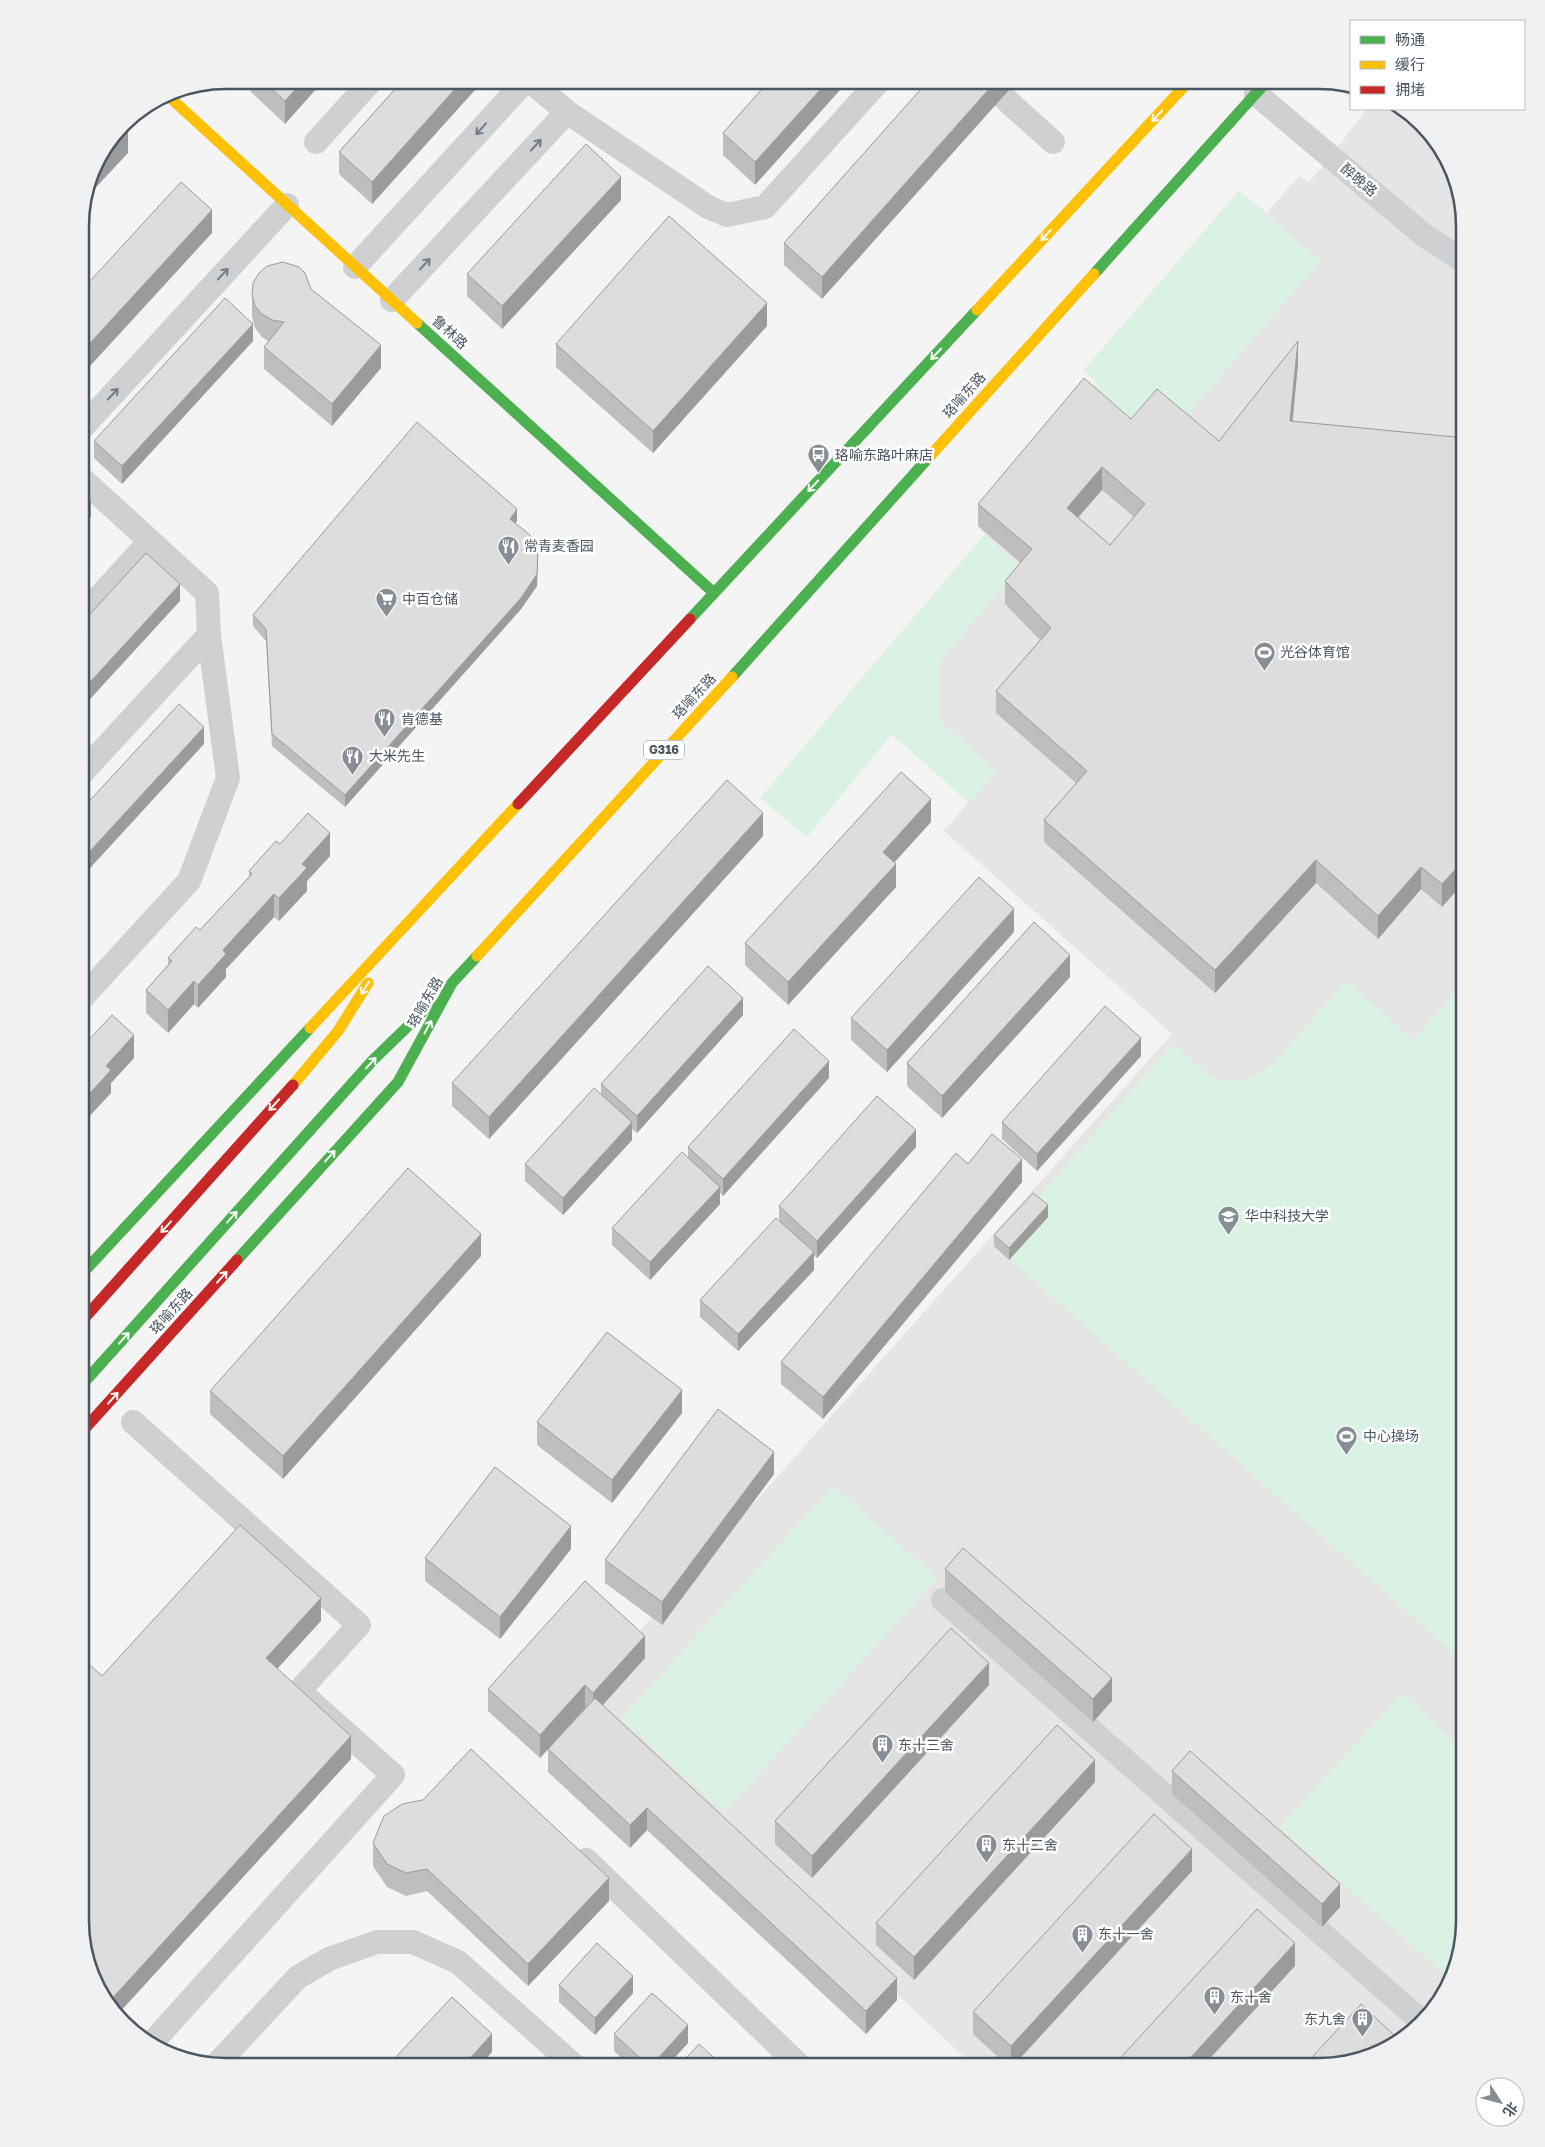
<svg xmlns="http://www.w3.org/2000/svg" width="1545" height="2147" viewBox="0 0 1545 2147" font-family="'Golos Text','Noto Sans SC',sans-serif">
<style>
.education{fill:#e6e5e6}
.green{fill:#d9f2e3}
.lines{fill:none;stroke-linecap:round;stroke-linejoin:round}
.street{stroke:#ced0d2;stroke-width:24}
.fast{stroke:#4caf50;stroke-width:11}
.slow{stroke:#ffc107;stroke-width:11}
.jam{stroke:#c62828;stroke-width:11}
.wall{fill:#bebebf;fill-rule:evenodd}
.shaded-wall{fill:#9b9b9b}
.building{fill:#ddddde;stroke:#9b9b9b;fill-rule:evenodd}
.oneway{stroke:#f6fbf6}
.oneway2{stroke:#727b83}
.labels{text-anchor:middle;stroke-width:5;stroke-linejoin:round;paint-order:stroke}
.shield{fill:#fff;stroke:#808990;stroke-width:1}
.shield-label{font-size:12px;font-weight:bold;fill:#4a5661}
.street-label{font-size:14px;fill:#4a5661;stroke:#fff}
.poi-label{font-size:14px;fill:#4a5661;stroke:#fff;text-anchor:start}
.rim{fill:none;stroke:#4a5661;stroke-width:2.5}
</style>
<rect width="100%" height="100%" fill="#f4f4f4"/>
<g class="education">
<polygon points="1339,84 1351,87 1351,99 1337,87"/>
<polygon points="1363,109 1402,109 1445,153 1465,226 1465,1922 1446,1994 1392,2047 1320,2067 975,2067 579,1699 1172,1034 944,831 969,802 847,695 985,535 978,526 1084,401 1097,382 1084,370 1239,191 1267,213 1299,176 1309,182 1331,156 1365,111"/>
</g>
<g class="green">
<polygon points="1239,191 1320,261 1176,428 1131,442 1084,401 1097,382 1084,370"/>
<polygon points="985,534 1020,567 939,662 939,720 997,771 969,803 892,734 807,837 760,798"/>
<polygon points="1346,981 1413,1040 1465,981 1465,1663 995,1246 1173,1044 1212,1078 1234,1081 1253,1078 1275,1062"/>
<polygon points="833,1486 937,1578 811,1717 707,1624"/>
<polygon points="706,1625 810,1718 767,1765 664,1672"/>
<polygon points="663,1673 766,1766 724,1812 621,1719"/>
<polygon points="1402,1694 1465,1751 1465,1922 1450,1979 1279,1827"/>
</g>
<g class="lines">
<g class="street">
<polyline points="529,80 567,112 708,207 727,215 765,207 880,80"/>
<polyline points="1256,94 1425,236 1465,262"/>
<polyline points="1003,97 1053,142"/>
<polyline points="316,142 372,80"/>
<polyline points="355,267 526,80"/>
<polyline points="392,300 567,112"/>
<polyline points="80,430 287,205"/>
<polyline points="80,618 150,541"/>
<polyline points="80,775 209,635 207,593 80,477"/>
<polyline points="80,1000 189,881 228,778 209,635"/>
<polyline points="133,1422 359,1625 299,1691 393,1775 150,2045"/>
<polyline points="943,1600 1420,2020"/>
<polyline points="586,1860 801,2067"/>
<polyline points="215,2066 298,1977 329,1959 377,1942 413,1942 458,1962 576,2067"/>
</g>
<g class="fast">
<polyline points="1094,274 1268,80"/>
<polyline points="417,323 714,593"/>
<polyline points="690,619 977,310"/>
<polyline points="732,677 931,455"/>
<polyline points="237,1260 398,1082 452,983 477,956"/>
<polyline points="80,1276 310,1028"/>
<polyline points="80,1387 373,1060 432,1003"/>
</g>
<g class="slow">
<polyline points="166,94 417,323"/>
<polyline points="977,310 1190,80"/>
<polyline points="931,455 1094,274"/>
<polyline points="477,956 732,677"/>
<polyline points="310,1028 518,804"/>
<polyline points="293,1085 338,1031 368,983"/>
</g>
<g class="jam">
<polyline points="518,804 690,619"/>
<polyline points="80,1323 293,1085"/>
<polyline points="80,1434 237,1260"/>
</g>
</g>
<g class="wall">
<polygon points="251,80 324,80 285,124 251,92"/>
<polygon points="403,80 484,80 372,204 339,174 339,152"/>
<polygon points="770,80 755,185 723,155 723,133"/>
<polygon points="929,80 822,299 784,265 784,243"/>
<polygon points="621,200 502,329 467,296 467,274"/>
<polygon points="311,289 381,368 332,426 264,369 264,347 268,341 262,337 255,328 252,317 252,295"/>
<polygon points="767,326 653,453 556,367 556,344"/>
<polygon points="253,341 122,484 94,458 94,441"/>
<path d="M1298,363L1293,421L1465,438L1442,907L1421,889L1378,939L1316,883L1215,993L1044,842V820L1076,783L996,713V691L1040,640L1005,604V581L1021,563L978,526V504L1131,419L1219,441ZM1102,490L1134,517L1110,545L1078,517Z"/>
<polygon points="517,521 515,523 538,562 537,586 521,609 345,807 272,746 266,641 253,626 253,615"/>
<polygon points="931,822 894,862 896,887 788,1005 745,965 745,943"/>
<polygon points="763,836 489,1139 452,1106 452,1083"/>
<polygon points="280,844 330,856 307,881 307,891 279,921 274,917 226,969 226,977 198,1008 194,1004 168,1033 146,1013 146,990 168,965 168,958 200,930 249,877 249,871"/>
<polygon points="1014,932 887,1072 851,1040 851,1018"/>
<polygon points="1070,977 942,1118 907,1086 907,1063"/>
<polygon points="743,1015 637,1133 632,1129 632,1140 563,1215 525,1181 525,1164 601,1094 601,1084"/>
<polygon points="80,1043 84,1045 134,1058 111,1083 111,1093 83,1123 80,1120"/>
<polygon points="1141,1056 1037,1171 1002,1139 1002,1122"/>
<polygon points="829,1078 723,1196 720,1193 720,1204 650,1280 612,1245 612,1228 688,1158 688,1147"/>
<polygon points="916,1147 817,1258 814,1255 814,1270 738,1351 700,1317 700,1300 779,1220 779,1206"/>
<polygon points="968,1164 1022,1182 823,1419 781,1384 781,1362"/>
<polygon points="1048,1217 1009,1260 994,1246 994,1235"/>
<polygon points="481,1256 283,1479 210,1414 210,1391"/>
<polygon points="682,1413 612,1503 537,1445 537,1422"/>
<polygon points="774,1474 662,1625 605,1583 605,1560"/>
<polygon points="571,1549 500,1639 425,1581 425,1558"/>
<polygon points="945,1569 1112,1701 1093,1722 945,1592"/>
<polygon points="645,1658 602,1705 897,2000 866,2034 647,1830 630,1848 548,1772 548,1749 585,1709 585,1708 540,1758 488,1711 488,1689"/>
<polygon points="989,1685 812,1878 775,1844 775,1821"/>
<polygon points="1172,1771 1340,1907 1322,1927 1172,1794"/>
<polygon points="1095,1782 914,1980 876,1945 876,1923"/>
<polygon points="423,1800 609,1901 528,1986 427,1891 406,1896 387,1887 373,1866 373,1843"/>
<polygon points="1192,1871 1012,2067 1009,2067 973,2034 973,2012"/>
<polygon points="559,1985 633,1993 595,2035 559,2002"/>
<polygon points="614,2034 688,2043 666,2067 631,2067 614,2051"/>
<polygon points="492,2052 478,2067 393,2067 393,2060"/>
</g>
<g class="shaded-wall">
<polygon points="304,80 324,80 285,124 285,101"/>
<polygon points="463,80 484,80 372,204 372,182"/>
<polygon points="829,80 849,80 755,185 755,162"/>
<polygon points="997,80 1018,80 822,299 822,277"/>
<polygon points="128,130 128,153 84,200 93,168"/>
<polygon points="621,177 621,200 502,329 502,306"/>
<polygon points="212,210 212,233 80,377 80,354"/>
<polygon points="767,303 767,326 653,453 653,431"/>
<polygon points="253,324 253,341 122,484 122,466"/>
<polygon points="1298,341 1298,363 1290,443 1290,421"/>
<polygon points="381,345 381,368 332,426 332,404"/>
<polygon points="1102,467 1102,490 1067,530 1067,508"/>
<polygon points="91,500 91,517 80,529 80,511"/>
<polygon points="517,509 517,521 510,531 510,519"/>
<polygon points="538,550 537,586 521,609 345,807 345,795"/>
<polygon points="180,584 180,601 80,710 80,693"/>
<polygon points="204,727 204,744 80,879 80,862"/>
<polygon points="931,799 931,822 883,875 883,852"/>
<polygon points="763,813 763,836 489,1139 489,1117"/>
<polygon points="330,833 330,856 307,881 307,891 279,921 279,898 302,864"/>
<polygon points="1465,859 1465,881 1442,907 1442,884"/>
<polygon points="1316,860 1316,883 1215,993 1215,970"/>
<polygon points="896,864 896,887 788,1005 788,982"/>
<polygon points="1421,867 1421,889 1378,939 1378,916"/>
<polygon points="274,894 274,917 226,969 226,977 198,1008 198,985 223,950"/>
<polygon points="1014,909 1014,932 887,1072 887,1050"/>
<polygon points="1070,955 1070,977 942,1118 942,1096"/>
<polygon points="194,981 194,1004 168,1033 168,1010"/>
<polygon points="743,998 743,1015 637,1133 637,1116"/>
<polygon points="134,1035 134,1058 111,1083 111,1093 83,1123 83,1101 106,1066"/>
<polygon points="1141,1038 1141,1056 1037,1171 1037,1154"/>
<polygon points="829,1061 829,1078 723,1196 723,1179"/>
<polygon points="632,1122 632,1140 563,1215 563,1198"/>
<polygon points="916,1130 916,1147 817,1258 817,1241"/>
<polygon points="1022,1159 1022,1182 823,1419 823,1397"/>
<polygon points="720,1187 720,1204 650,1280 650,1262"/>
<polygon points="1048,1205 1048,1217 1009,1260 1009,1248"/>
<polygon points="481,1234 481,1256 283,1479 283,1456"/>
<polygon points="814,1252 814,1270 738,1351 738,1334"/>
<polygon points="682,1390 682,1413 612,1503 612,1480"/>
<polygon points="774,1452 774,1474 662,1625 662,1602"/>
<polygon points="571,1526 571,1549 500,1639 500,1617"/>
<polygon points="321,1598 321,1621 266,1681 266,1658"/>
<polygon points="645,1636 645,1658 593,1716 593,1693"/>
<polygon points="989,1663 989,1685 812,1878 812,1856"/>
<polygon points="1112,1678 1112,1701 1093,1722 1093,1699"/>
<polygon points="585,1685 585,1708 540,1758 540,1735"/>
<polygon points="351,1736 351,1759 119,2013 108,2003"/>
<polygon points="1095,1760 1095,1782 914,1980 914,1957"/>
<polygon points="647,1808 647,1830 630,1848 630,1825"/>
<polygon points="1192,1849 1192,1871 1012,2067 1011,2067 1011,2046"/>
<polygon points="609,1878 609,1901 528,1986 528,1964"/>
<polygon points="1340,1884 1340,1907 1322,1927 1322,1904"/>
<polygon points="1295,1943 1295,1966 1202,2067 1182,2067"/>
<polygon points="633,1976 633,1993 595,2035 595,2018"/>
<polygon points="897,1978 897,2000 866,2034 866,2011"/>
<polygon points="688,2025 688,2043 666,2067 650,2067"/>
<polygon points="492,2034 492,2052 478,2067 462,2067"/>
<polygon points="1398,2039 1398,2041 1392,2047 1390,2048"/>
</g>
<g class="building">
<polygon points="262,80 304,80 285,101"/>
<polygon points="403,80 463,80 372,182 339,152"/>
<polygon points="770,80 829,80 755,162 723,133"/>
<polygon points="929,80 997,80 822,277 784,243"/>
<polygon points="122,126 128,130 93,168 95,161"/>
<polygon points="586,144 621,177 502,306 467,274"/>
<polygon points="181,182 212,210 80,354 80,292"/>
<polygon points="669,216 767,303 653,431 556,344"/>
<polygon points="283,262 299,267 305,273 311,289 381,345 332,404 264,347 284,322 272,320 262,314 255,306 252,295 253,283 259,273 267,266"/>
<polygon points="225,298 253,324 122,466 94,441"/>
<path d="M1298,341L1290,421L1465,438V859L1442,884L1421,867L1378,916L1316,860L1215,970L1044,820L1087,771L996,691L1051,628L1005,581L1032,549L978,504L1084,378L1131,419L1157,389L1219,441ZM1102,467L1145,504L1110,545L1067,508Z"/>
<polygon points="417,422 517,509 510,519 530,535 538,550 537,574 521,598 345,795 272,734 266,629 253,615"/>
<polygon points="80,490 91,500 80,511"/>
<polygon points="146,553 180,584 80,693 80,625"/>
<polygon points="179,704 204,727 80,862 80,811"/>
<polygon points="901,772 931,799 883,852 896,864 788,982 745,943"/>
<polygon points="727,780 763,813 489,1117 452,1083"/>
<polygon points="308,813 330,833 302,864 307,868 279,898 274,894 223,950 226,954 198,985 194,981 168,1010 146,990 172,961 168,958 196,927 200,930 252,874 249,871 276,841 280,844"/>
<polygon points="979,877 1014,909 887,1050 851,1018"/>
<polygon points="1034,922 1070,955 942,1096 907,1063"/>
<polygon points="708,966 743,998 637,1116 601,1084"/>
<polygon points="1105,1006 1141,1038 1037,1154 1002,1122"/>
<polygon points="112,1015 134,1035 106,1066 111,1070 83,1101 80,1098 80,1043 81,1042 84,1045"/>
<polygon points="794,1029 829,1061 723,1179 688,1147"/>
<polygon points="594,1088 632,1122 563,1198 525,1164"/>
<polygon points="877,1096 916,1130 817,1241 779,1206"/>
<polygon points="992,1134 1022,1159 823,1397 781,1362 956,1153 968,1164"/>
<polygon points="682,1152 720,1187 650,1262 612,1228"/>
<polygon points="408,1168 481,1234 283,1456 210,1391"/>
<polygon points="1033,1193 1048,1205 1009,1248 994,1235"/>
<polygon points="776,1218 814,1252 738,1334 700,1300"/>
<polygon points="607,1332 682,1390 612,1480 537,1422"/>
<polygon points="718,1409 774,1452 662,1602 605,1560"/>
<polygon points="495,1467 571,1526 500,1617 425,1558"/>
<polygon points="240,1525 321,1598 266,1658 351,1736 108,2003 100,1994 80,1922 80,1656 102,1676"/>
<polygon points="963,1548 1112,1678 1093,1699 945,1569"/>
<polygon points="585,1581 645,1636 593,1693 585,1685 540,1735 488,1689"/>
<polygon points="951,1628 989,1663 812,1856 775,1821"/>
<polygon points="595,1698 897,1978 866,2011 647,1808 630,1825 548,1749"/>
<polygon points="1057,1725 1095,1760 914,1957 876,1923"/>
<polygon points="471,1749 609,1878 528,1964 427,1869 406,1873 387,1864 373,1843 384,1816 402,1804 423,1800"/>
<polygon points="1190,1751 1340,1884 1322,1904 1172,1771"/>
<polygon points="1154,1814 1192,1849 1011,2046 973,2012"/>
<polygon points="1257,1909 1295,1943 1182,2067 1112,2067"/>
<polygon points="597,1943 633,1976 595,2018 559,1985"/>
<polygon points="652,1993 688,2025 650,2067 614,2034"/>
<polygon points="452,1997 492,2034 462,2067 400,2067 393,2060"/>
<polygon points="1361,2004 1398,2039 1390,2048 1320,2067 1303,2067"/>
<polygon points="699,2044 724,2067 678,2067"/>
</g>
<defs><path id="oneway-shaft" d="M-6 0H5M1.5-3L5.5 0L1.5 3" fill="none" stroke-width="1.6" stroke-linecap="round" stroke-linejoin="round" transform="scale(1.25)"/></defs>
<g class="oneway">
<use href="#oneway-shaft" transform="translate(1157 116) rotate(133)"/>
<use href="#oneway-shaft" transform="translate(1046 235) rotate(133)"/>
<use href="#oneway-shaft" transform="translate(936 354) rotate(133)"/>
<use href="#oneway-shaft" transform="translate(813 486) rotate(133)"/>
<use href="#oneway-shaft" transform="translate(365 988) rotate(122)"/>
<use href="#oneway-shaft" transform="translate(428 1027) rotate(-61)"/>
<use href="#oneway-shaft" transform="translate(371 1063) rotate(-47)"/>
<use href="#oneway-shaft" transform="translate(274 1105) rotate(132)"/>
<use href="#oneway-shaft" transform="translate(330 1156) rotate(-48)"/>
<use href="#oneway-shaft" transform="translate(232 1217) rotate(-48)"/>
<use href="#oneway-shaft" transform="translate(166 1227) rotate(132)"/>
<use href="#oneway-shaft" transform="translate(222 1277) rotate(-48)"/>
<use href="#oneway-shaft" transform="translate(124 1338) rotate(-48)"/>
<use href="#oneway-shaft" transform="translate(113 1398) rotate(-48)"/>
</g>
<g class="oneway2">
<use href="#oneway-shaft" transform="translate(481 129) rotate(132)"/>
<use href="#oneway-shaft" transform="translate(536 145) rotate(-47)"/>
<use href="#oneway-shaft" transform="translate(425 264) rotate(-47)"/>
<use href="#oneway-shaft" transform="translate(223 274) rotate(-47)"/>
<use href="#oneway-shaft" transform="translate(113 394) rotate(-47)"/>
</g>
<defs>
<symbol id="bus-pin" viewBox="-11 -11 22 30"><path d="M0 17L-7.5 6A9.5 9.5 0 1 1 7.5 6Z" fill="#868d94" stroke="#fff"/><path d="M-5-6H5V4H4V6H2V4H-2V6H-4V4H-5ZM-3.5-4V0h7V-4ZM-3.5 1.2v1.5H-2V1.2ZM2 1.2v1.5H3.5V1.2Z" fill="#fff"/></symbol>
<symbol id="restaurant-pin" viewBox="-11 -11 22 30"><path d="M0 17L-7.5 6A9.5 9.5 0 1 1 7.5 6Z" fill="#868d94" stroke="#fff"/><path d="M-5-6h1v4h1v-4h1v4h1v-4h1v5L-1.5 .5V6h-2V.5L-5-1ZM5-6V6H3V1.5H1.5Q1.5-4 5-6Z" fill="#fff"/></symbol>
<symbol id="supermarket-pin" viewBox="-11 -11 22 30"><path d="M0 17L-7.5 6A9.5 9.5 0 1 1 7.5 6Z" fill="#868d94" stroke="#fff"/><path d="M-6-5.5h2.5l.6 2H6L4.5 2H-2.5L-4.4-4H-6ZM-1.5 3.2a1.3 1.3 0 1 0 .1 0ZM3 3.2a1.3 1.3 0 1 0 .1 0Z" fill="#fff"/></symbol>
<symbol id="stadium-pin" viewBox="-11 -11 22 30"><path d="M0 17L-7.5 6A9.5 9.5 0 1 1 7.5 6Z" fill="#868d94" stroke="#fff"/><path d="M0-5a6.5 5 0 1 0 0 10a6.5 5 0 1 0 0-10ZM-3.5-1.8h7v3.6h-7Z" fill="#fff"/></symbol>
<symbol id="university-pin" viewBox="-11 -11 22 30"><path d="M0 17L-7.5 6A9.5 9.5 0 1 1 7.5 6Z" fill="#868d94" stroke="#fff"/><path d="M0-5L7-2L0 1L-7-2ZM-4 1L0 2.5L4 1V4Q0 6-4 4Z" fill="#fff"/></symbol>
<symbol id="building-pin" viewBox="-11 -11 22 30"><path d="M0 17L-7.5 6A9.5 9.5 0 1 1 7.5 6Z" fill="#868d94" stroke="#fff"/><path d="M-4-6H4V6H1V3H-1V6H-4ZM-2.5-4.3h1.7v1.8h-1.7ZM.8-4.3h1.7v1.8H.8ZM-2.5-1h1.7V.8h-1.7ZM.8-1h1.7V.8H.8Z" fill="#fff"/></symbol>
</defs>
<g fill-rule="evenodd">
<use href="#bus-pin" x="806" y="442" width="25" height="34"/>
<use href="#restaurant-pin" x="496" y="534" width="25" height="34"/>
<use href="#supermarket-pin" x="374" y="586" width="25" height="34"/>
<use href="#stadium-pin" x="1252" y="640" width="25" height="34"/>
<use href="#restaurant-pin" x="372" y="706" width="25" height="34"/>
<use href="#restaurant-pin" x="340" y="744" width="25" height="34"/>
<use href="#university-pin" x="1216" y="1204" width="25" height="34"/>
<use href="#stadium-pin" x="1334" y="1424" width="25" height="34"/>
<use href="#building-pin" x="870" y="1732" width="25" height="34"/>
<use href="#building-pin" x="974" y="1832" width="25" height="34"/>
<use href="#building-pin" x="1070" y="1922" width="25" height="34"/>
<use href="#building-pin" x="1202" y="1984" width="25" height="34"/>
<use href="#building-pin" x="1350" y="2006" width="25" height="34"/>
</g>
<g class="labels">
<rect class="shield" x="644" y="740.5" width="40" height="19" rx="4"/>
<g class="shield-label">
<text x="664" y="754">G316</text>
</g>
<g class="street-label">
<text transform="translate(1359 180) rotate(40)" y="5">醉晚路</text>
<text transform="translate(450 332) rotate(42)" y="5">鲁林路</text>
<text transform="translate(964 395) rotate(-48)" y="5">珞喻东路</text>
<text transform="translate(694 696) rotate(-47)" y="5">珞喻东路</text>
<text transform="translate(425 1002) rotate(-60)" y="5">珞喻东路</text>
<text transform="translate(171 1311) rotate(-48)" y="5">珞喻东路</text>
</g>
<g class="poi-label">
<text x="835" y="460">珞喻东路叶麻店</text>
<text x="524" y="551">常青麦香园</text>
<text x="402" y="604">中百仓储</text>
<text x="1280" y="657">光谷体育馆</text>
<text x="401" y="724">肯德基</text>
<text x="369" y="761">大米先生</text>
<text x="1245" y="1221">华中科技大学</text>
<text x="1363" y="1441">中心操场</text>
<text x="898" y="1750">东十三舍</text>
<text x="1002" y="1850">东十二舍</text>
<text x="1098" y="1939">东十一舍</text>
<text x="1230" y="2002">东十舍</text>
<text x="1346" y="2024" text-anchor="end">东九舍</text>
</g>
</g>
<path d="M0 0H1545V2147H0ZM226 89H1319A137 137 0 0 1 1456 226V1921A137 137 0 0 1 1319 2058H226A137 137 0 0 1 89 1921V226A137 137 0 0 1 226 89Z" fill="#f1f1f2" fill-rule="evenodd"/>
<path class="rim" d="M226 89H1319A137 137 0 0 1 1456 226V1921A137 137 0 0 1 1319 2058H226A137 137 0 0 1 89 1921V226A137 137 0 0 1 226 89Z"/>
<rect x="1350" y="20" width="175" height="90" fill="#ffffff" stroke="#b7bbc0"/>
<rect x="1360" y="36" width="25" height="8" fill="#4caf50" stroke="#b7bbc0"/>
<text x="1395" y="45" font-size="15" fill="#4a5661">畅通</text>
<rect x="1360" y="61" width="25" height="8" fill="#ffc107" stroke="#b7bbc0"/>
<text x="1395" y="70" font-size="15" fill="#4a5661">缓行</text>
<rect x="1360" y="86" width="25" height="8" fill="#c62828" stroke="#b7bbc0"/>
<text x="1395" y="95" font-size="15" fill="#4a5661">拥堵</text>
<g transform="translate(1500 2102) rotate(126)"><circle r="24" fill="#ffffff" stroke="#b7bbc0"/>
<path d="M0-4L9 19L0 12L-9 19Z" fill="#868d94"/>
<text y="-8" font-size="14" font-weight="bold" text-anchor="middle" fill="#4a5661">北</text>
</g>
</svg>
